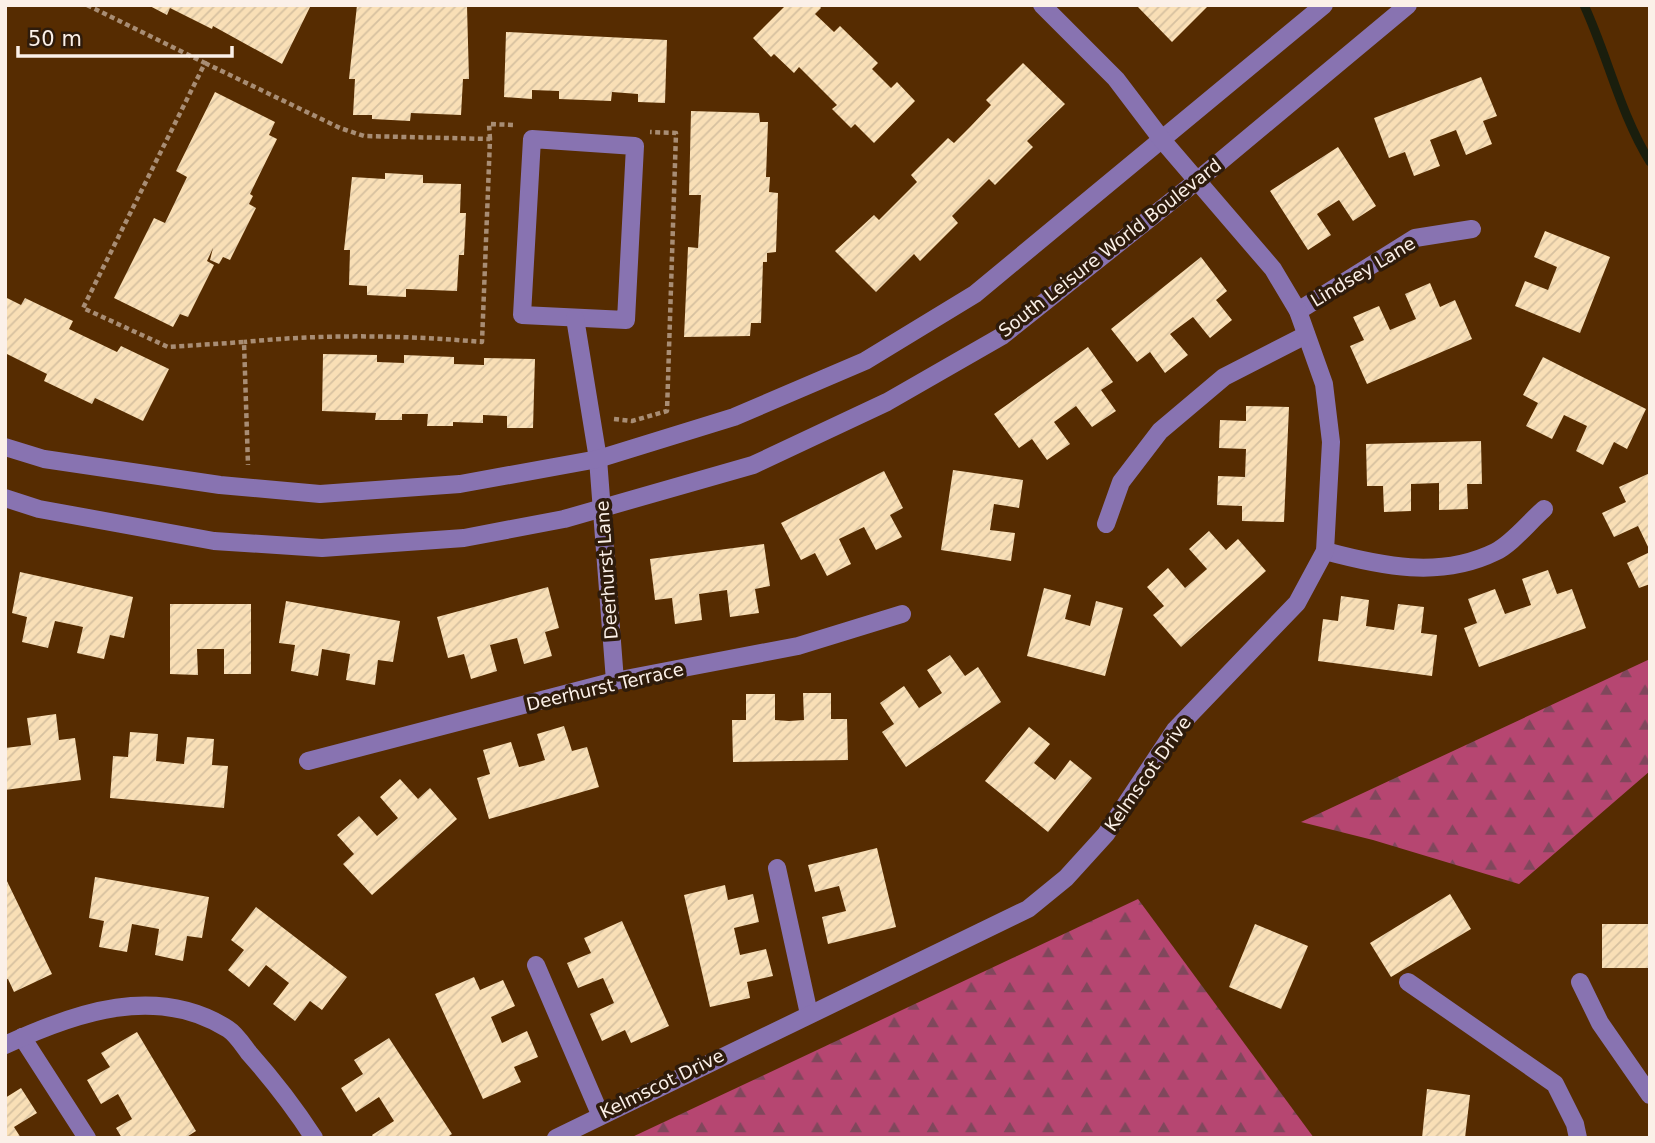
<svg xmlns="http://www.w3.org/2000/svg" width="1655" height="1143" viewBox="0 0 1655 1143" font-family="'DejaVu Sans',sans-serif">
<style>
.forest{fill:url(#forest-firs)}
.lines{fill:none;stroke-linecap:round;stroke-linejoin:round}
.stream{stroke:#1a1e0d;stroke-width:9}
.building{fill:url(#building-hatch)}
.path{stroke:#a88d74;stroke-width:4.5;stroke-dasharray:5 3.5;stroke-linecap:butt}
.minor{stroke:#8873b1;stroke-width:18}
.labels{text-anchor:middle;stroke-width:7;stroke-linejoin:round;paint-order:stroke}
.street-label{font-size:18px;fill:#fbf0e8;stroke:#2e1b0b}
</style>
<defs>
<pattern id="forest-firs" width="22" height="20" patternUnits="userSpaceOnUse" patternTransform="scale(1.75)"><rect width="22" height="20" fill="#b64671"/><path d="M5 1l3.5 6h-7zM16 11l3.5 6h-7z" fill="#80475c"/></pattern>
<pattern id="building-hatch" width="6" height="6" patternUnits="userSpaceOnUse" patternTransform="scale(1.75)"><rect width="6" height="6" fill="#f9dfb6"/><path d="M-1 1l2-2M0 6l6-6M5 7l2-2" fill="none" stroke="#d6c1a0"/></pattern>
</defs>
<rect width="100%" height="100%" fill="#562c01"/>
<g class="forest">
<polygon points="1650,659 1650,771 1519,884 1373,840 1301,822"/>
<polygon points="1138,899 1314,1138 630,1138"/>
</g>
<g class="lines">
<path class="stream" d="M1584,5C1608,57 1620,113 1650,162"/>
</g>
<g class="building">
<polygon points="148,5 311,5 282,64 213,26 212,29 170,8 167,15"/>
<polygon points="357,5 467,6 469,79 463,79 461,115 411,113 410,121 372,119 372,115 353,115 355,79 349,79"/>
<polygon points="786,5 819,5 821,8 815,14 834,32 840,26 878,63 872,69 891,88 897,82 915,101 874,143 855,124 851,128 832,109 837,105 799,67 794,73 774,54 771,57 753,38"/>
<polygon points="1136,5 1209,5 1172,42"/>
<polygon points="506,32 667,40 665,103 638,102 638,94 612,92 611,101 559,99 559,91 532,90 532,99 504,97"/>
<polygon points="1023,63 1065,104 1027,141 1033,147 995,185 989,179 952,216 958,223 920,261 914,254 876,292 835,251 874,215 879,220 917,182 911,175 948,138 954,143 970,127 991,105 986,100"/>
<polygon points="1481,77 1497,116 1483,121 1492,144 1466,155 1456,130 1430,140 1440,166 1414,176 1405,152 1389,158 1374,118"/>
<polygon points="215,92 275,122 269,135 277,139 250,194 253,196 249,204 256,208 230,260 223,257 219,264 210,260 213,248 207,261 214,265 188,317 180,314 173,327 114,298 154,218 165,223 187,177 176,171"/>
<polygon points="691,111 759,113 760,122 768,122 766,177 770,177 769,192 778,193 776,252 767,253 767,262 763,262 761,323 751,323 750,336 684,337 688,247 698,248 701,195 689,195"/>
<polygon points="1338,147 1376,206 1353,221 1339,200 1317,214 1331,235 1308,250 1270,191"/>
<polygon points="385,173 423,175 423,183 461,184 460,213 466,213 464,255 459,255 457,291 406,289 406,297 367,295 367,286 349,285 350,250 344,250 352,177 385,179"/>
<polygon points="1545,231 1610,257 1580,333 1515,306 1525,281 1548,290 1557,267 1534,257"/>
<polygon points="1201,257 1227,291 1216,300 1232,320 1210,338 1193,317 1170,334 1188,355 1165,373 1150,352 1137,362 1111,329"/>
<polygon points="1430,283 1440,307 1455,300 1472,339 1367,384 1350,346 1364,340 1353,317 1379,306 1390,330 1416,319 1405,294"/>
<polygon points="5,297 21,305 25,298 73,321 69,329 117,352 121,346 169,369 143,421 95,398 92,404 44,381 47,374 5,353"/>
<polygon points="1088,347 1113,382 1101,390 1116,411 1092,427 1076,406 1054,422 1070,444 1047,460 1032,439 1019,448 994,414"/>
<polygon points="323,354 377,355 377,362 404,363 404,355 454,357 454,364 484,365 484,358 535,359 533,428 507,428 507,416 483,415 483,423 453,422 453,426 427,426 428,414 402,414 402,420 375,420 376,413 322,411"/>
<polygon points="1543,357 1646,409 1627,449 1614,442 1603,465 1576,451 1587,426 1564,415 1552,439 1526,426 1538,403 1523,395"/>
<polygon points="1246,406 1289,407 1284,522 1242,521 1242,506 1217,505 1218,476 1245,477 1246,449 1219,448 1220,420 1246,421"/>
<polygon points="1481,441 1482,484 1467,484 1468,509 1439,510 1439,483 1411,484 1411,511 1384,512 1383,486 1367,486 1366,444"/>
<polygon points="953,470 1023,480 1019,508 994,504 990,530 1015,533 1011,561 941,550"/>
<polygon points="884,471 903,508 890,515 902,537 876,550 864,527 839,539 851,564 827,576 815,553 801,560 781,523"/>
<polygon points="1650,473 1650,551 1638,526 1614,537 1602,513 1626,502 1619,487"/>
<polygon points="1209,531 1226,550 1238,539 1266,571 1181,647 1153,615 1164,606 1147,587 1168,568 1185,588 1207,569 1189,549"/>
<polygon points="764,544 770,586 755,589 759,613 730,617 727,590 699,594 702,620 675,624 672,598 655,600 650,559"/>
<polygon points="1650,552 1650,584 1639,588 1627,563"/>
<polygon points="1548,570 1557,594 1572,589 1586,628 1479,667 1464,628 1477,623 1468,599 1495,589 1505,614 1531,605 1522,579"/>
<polygon points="20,572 133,597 124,638 110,635 104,659 77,653 83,627 55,621 48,648 22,642 27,617 12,613"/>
<polygon points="548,587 559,628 545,632 552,656 524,664 517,638 490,645 497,671 471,679 464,654 448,658 437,617"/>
<polygon points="1044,588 1071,595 1065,619 1090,626 1096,601 1123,608 1105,676 1027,656"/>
<polygon points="1341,596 1369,600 1366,626 1394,630 1398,604 1424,607 1421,633 1437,635 1432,676 1318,661 1323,619 1338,621"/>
<polygon points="286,601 400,621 393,662 378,660 375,685 346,680 350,654 322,649 318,676 291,671 295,645 279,643"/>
<polygon points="170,604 251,604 251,674 224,674 224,649 197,649 198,675 170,674"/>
<polygon points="950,655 965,676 978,667 1001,702 906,767 882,732 894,724 880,703 904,686 919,708 942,693 927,670"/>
<polygon points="803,693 831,693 831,719 847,719 848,760 733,762 732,720 746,720 746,694 775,694 775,720 789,721 804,720"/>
<polygon points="56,714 59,740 75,738 81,780 5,790 5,748 31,745 27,718"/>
<polygon points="564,726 572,751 587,747 599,787 489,819 477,778 490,774 483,750 511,742 519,767 532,764 545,760 537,734"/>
<polygon points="1029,727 1050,744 1034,763 1055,780 1070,760 1092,778 1048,832 985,781"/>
<polygon points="130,732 158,734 156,761 184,764 187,737 214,739 212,765 228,766 224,808 110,798 113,756 128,757"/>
<polygon points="400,779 418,799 430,788 457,819 372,895 343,864 354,854 337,835 359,816 377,836 398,818 380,797"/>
<polygon points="877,848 896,927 828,944 822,917 846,911 839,886 815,892 808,865"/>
<polygon points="5,877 52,974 14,992 8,979 5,980"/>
<polygon points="95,877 209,897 202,938 187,936 183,961 155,955 159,929 132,924 127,952 99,947 104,921 89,918"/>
<polygon points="725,885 728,900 753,894 759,922 734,928 740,955 766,949 773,976 747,982 750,998 710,1007 684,895"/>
<polygon points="1450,894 1471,929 1391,977 1370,943"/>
<polygon points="256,907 347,977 322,1010 310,1001 295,1021 273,1004 289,983 266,965 249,987 228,970 244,950 231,940"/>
<polygon points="622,921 669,1026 631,1043 625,1030 602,1041 590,1014 614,1003 603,978 578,988 567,963 591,953 584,938"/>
<polygon points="1255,924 1308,946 1281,1009 1229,987"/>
<rect x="1602" y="924" width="48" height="44"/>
<polygon points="474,977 480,990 503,980 515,1006 491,1017 502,1043 527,1031 538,1057 514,1067 521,1082 483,1099 435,994"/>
<polygon points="137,1032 196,1131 185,1138 122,1138 116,1128 132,1119 118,1094 101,1104 87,1080 110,1067 101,1053"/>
<polygon points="389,1038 452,1134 446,1138 374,1138 372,1135 394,1121 379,1097 356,1112 341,1088 363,1074 354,1060"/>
<polygon points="21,1088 37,1113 14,1127 21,1138 5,1138 5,1098"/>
<polygon points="1427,1089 1470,1095 1465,1138 1422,1138"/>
</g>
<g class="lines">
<g class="path">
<polyline points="87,5 205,63 83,308 168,347 244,342 248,465"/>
<path d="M205,63L340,128L364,136L490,139L482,342C402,335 323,334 244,342"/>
<polyline points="490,139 489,124 516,125"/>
<polyline points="614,419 632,421 667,411 676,133 650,132"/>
</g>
<g class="minor">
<polygon points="532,139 635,146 626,320 522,315"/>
<polyline points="1298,311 1415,238 1472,229"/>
<polyline points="575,318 598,459 615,681"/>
<polyline points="5,447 44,459 220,485 320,494 460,484 598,459 734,417 865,361 975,294 1324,5"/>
<polyline points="5,498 39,509 214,541 322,548 464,538 564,519 753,465 887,402 1002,336 1198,180 1408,5"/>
<polyline points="1106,524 1121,482 1160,431 1224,377 1306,335"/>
<path d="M1325,551C1381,566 1440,579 1495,552C1512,544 1529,522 1544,509"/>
<polyline points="308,761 615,681 798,646 902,614"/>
<polyline points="777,868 809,1014"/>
<polyline points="536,965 600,1114"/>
<polyline points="1408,982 1555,1084 1575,1124 1578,1138"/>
<polyline points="1580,982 1600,1023 1650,1095"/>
<polyline points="22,1037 87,1138"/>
<path d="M5,1045C76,1012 157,984 228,1029C236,1034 243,1045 249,1053C273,1080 294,1107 314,1138"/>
<polyline points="556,1138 1028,909 1066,878 1106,834 1175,730 1297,603 1325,551 1331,442 1324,384 1298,311 1273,269 1163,141 1116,79 1042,5"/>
</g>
</g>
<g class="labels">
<g class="street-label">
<text transform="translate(1110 248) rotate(-38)" y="6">South Leisure World Boulevard</text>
<text transform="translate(1363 272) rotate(-31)" y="6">Lindsey Lane</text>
<text transform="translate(607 570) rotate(-94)" y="6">Deerhurst Lane</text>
<text transform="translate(605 687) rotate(-13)" y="6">Deerhurst Terrace</text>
<text transform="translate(1148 774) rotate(-55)" y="6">Kelmscot Drive</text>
<text transform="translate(662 1084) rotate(-26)" y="6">Kelmscot Drive</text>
</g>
</g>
<rect width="1655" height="1143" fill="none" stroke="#fbf0e8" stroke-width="14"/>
<path d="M18 46v10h214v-10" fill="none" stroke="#fbf0e8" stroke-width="3.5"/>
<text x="28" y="46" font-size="21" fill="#fbf0e8" stroke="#2e1b0b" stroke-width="5" paint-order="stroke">50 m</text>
</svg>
